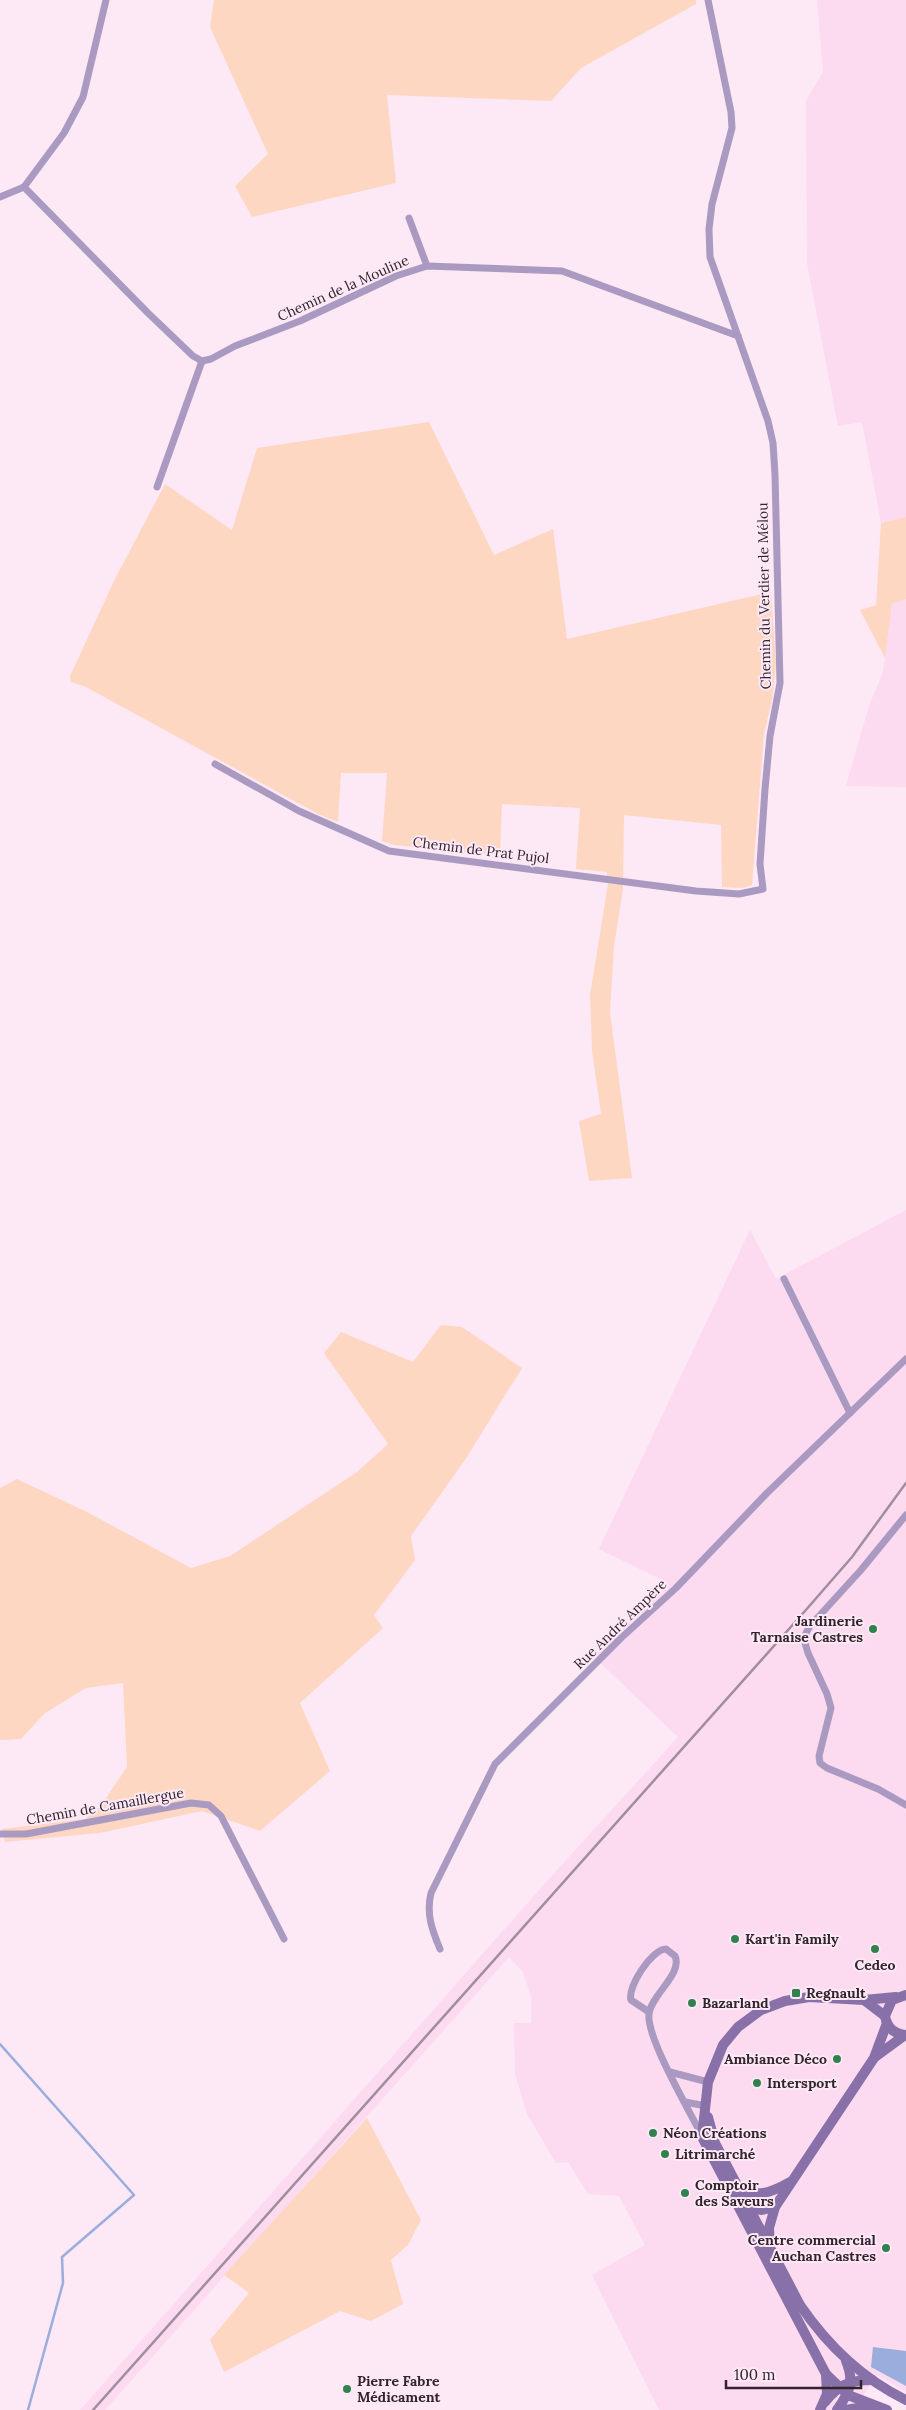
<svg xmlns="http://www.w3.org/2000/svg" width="906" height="2410" viewBox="0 0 906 2410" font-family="Lora,serif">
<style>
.built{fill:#fcdaf0}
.green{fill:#fed7c3}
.water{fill:#9baddc}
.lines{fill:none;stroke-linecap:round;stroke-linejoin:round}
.stream{stroke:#9baddc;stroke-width:2.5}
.street{stroke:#aa9ac1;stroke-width:7}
.secondary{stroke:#8870a9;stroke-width:10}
.rail{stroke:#a08e9a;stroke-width:2.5}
.poi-dot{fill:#33804f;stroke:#fde8f6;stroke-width:2}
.labels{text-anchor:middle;stroke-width:4;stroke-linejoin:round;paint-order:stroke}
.street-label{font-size:14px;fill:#31242d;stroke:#fde8f6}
.poi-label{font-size:14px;font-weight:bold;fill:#31242d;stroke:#fde8f6;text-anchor:start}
</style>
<rect width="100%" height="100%" fill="#fde8f6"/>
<g class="built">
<polygon points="817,0 906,0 906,517 881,523 862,422 838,426 807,263 806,101 823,72"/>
<polygon points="906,599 906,787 846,786 869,706 883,672 892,604"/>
<polygon points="906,1210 906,2392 877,2375 854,2410 659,2410 592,2275 645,2245 619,2196 588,2194 568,2162 556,2163 527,2114 515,2074 514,2023 531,2023 531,1997 523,1972 509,1957 105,2410 80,2410 548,1880 678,1737 593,1656 668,1583 599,1549 750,1230 776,1279"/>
</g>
<g class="green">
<polygon points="214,0 696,0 696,4 581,68 551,101 387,95 396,183 252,217 235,186 268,154 210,27"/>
<polygon points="429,422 494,555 553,529 567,639 771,592 776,664 772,700 764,734 752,885 743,888 722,887 721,825 624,815 623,889 614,946 610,1012 632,1178 589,1181 579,1121 601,1114 592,1051 590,995 608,884 607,872 576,869 580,808 502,804 500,855 394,845 382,841 387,773 341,773 338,822 318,814 86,687 71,682 70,676 114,581 165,484 232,530 257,448"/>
<polygon points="906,517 906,599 892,604 885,658 860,610 876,605 881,523"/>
<polygon points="441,1325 462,1327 522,1368 465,1460 411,1536 415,1560 374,1615 383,1628 300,1703 330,1771 260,1831 202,1811 100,1833 5,1842 2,1829 85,1819 102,1804 127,1767 123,1683 86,1688 45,1713 21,1739 0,1740 0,1488 17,1479 87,1512 191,1568 230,1556 357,1472 388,1444 324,1353 341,1332 413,1362"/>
<polygon points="367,2118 421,2220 408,2245 391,2260 403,2304 371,2321 340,2311 224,2372 210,2340 249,2293 224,2275"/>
</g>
<polygon class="water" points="873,2347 906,2351 906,2386 871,2367"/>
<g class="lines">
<polyline class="stream" points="0,2044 134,2195 62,2257 63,2283 28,2410"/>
<g class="street">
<polyline points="24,187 148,313 193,356 202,361 211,359 235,346 300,321 396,276 427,266 562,271 738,336"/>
<polyline points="0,197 24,187 64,133 83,97 106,0"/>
<polyline points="409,218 427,266"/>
<polyline points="157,487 202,361"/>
<polyline points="215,764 299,811 389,851 696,891 739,894 763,889 760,864 765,789 770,736 780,683 775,475 773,443 768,421 710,257 709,229 712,204 732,128 731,112 708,0"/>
<polyline points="784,1279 850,1413"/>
<polyline points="906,1515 861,1570 810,1626 806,1633 805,1643 808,1653 827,1694 831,1708 819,1756 820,1763 827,1768 878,1789 906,1805"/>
<polyline points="0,1834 26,1834 191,1803 209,1805 221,1816 284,1939"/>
<path d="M440,1949C432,1930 426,1914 431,1893L495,1764L621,1638L676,1588L767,1493L906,1359"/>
<path d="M649,2012L631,2000C627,1987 652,1949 666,1949L675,1956C683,1974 651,1995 649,2014C646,2037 689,2110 701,2134"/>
<polyline points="670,2072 708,2082"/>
<polyline points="685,2102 706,2106"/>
</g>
<g class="secondary">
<path d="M906,1995L892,2000L885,2016C887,2028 894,2034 906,2035"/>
<polyline points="864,2000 885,2016"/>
<polyline points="875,2057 905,2035"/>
<path d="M708,2117L715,2143L800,2305C828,2346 861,2378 906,2400"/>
<path d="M739,2189C759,2198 772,2192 790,2182"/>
<polyline points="744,2207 762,2210 775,2207"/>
<polyline points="770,2244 769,2228 775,2207 874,2058 887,2023"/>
<path d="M825,2402C838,2385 850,2380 872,2380"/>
<polyline points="820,2410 827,2394 826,2374"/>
<path d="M837,2410C849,2393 855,2382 846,2361"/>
<polyline points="845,2410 871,2406"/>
<polyline points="887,2410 848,2395 826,2374 702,2137 708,2082 723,2045 738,2027 761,2010 785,2001 809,1997 864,2000 896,1997"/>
</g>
<polyline class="rail" points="93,2410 805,1611 852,1557 906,1483"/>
</g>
<g class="poi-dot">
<circle cx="873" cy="1629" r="5"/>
<circle cx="735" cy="1939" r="5"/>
<circle cx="875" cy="1949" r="5"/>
<rect x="791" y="1988" width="10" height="10" rx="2.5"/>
<circle cx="692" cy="2003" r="5"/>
<circle cx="837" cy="2059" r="5"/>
<circle cx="757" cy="2083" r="5"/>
<circle cx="653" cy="2133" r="5"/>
<circle cx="665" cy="2154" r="5"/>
<circle cx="685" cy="2193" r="5"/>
<circle cx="886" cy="2248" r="5"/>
<circle cx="347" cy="2389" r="5"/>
</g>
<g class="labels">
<g class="street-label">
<text transform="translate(343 288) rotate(-24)" y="5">Chemin de la Mouline</text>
<text transform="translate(764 596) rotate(-91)" y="5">Chemin du Verdier de Mélou</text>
<text transform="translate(481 850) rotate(7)" y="5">Chemin de Prat Pujol</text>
<text transform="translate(620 1624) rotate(-44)" y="5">Rue André Ampère</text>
<text transform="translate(105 1806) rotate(-10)" y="5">Chemin de Camaillergue</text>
</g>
<g class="poi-label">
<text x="863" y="1626" text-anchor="end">Jardinerie<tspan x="863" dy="16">Tarnaise Castres</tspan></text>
<text x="745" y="1944">Kart'in Family</text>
<text x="875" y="1970" text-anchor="middle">Cedeo</text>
<text x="806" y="1998">Regnault</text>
<text x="702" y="2008">Bazarland</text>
<text x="827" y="2064" text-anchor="end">Ambiance Déco</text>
<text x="767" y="2088">Intersport</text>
<text x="663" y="2138">Néon Créations</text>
<text x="675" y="2159">Litrimarché</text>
<text x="695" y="2190">Comptoir<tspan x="695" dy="16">des Saveurs</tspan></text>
<text x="876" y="2245" text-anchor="end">Centre commercial<tspan x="876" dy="16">Auchan Castres</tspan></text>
<text x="357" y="2386">Pierre Fabre<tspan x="357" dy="16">Médicament</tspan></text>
</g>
</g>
<path d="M726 2380v8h135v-8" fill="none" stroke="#31242d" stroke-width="2.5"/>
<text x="734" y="2380" font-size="15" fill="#31242d" stroke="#fde8f6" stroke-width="4" paint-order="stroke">100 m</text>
</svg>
